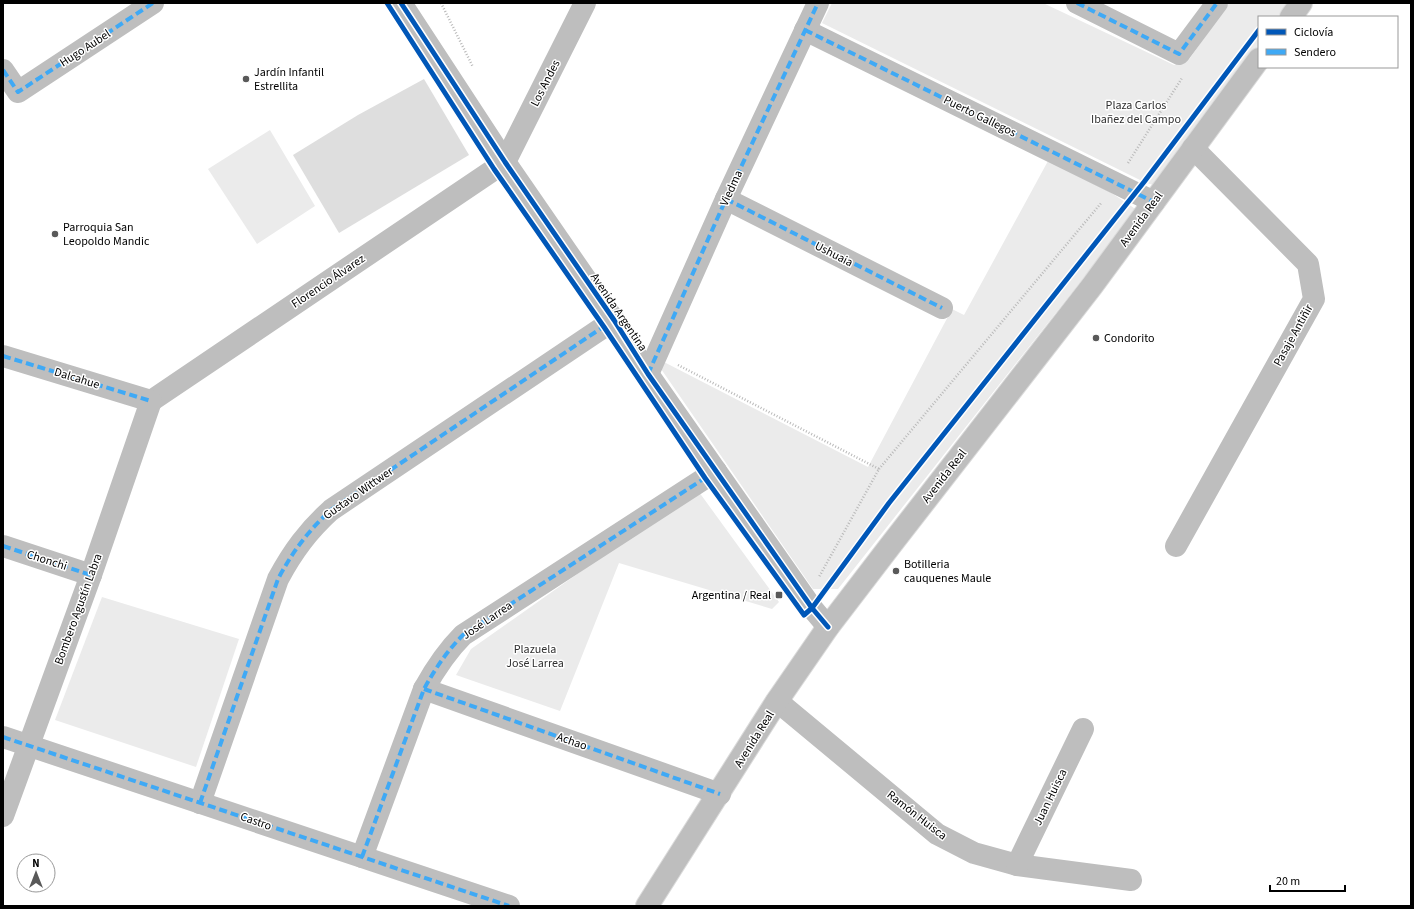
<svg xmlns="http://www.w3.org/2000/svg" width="1414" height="909" viewBox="0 0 1414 909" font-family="'Source Sans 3',sans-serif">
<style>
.green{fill:#ebebeb}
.building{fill:#dedede}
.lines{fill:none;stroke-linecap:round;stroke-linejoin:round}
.major-casing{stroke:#dbdbdb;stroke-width:24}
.path{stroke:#b9b9b9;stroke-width:2.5;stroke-dasharray:1 2;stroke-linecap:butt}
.minor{stroke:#bebebe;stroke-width:22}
.major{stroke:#bebebe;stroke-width:22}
.quiet{stroke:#3fa9f5;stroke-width:4;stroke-dasharray:8 4;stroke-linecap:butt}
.cycleway-casing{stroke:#fff;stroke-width:8}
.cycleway{stroke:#0057b8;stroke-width:5}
.poi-dot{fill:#595959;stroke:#fff;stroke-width:1.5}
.labels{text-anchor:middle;stroke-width:3;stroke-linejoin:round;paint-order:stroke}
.street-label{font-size:12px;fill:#000;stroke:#fff}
.poi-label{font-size:12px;fill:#000;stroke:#fff;text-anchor:start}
.park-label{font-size:12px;fill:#313131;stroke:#fff}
</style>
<rect width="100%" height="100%" fill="#fff"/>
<g class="green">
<polygon points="832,3 1043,3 1174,65 1190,58 1229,3 1293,3 1283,17 1259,17 1259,49 1156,186 1144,182 822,23"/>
<polygon points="270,130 315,206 257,244 208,169"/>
<polygon points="1048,161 1110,192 1137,210 838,589 813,589 659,366 662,361 868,467 952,309 964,315"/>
<polygon points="699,492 779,602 772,609 619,563 560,711 456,675 471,649 590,565"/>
<polygon points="102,597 239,639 196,767 55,720"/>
</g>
<polygon class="building" points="424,79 469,155 339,233 293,155 358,115"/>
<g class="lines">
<defs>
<g id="major">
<polyline points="1291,17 1301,3"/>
<polyline points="647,906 777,701 828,627 890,546 1092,286 1259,59"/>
</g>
</defs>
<use href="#major" class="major-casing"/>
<g class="path">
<polyline points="441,3 473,67"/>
<polyline points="1128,163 1182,78"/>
<polyline points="678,365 879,469 819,577"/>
<polyline points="879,469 1102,202"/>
</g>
<g class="minor">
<polyline points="401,3 505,162 614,320 648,374 812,608 828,627"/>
<polyline points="1077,3 1179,54 1217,3"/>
<polyline points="805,30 1154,202"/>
<polyline points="3,70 18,92 153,3"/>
<polyline points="726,199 942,308"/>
<polyline points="3,356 151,401"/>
<polyline points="648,374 726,199 818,3"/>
<polyline points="151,401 505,162 585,3"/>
<polyline points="3,546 91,575"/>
<polyline points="1176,546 1314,299 1308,264 1193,148"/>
<polyline points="424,689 720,794"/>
<polyline points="777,701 937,834 974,853 1017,865 1131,880"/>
<polyline points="3,737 509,906"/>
<path d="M200,803L278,579C293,551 308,531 331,510L614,320"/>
<polyline points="3,816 91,575 151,401"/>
<path d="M362,857L424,689C435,669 447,651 463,635L716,471"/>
<polyline points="1017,865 1083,729"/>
</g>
<use href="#major" class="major"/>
<g class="quiet">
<polyline points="1077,3 1179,54 1217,3"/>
<polyline points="805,30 1154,202"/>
<polyline points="3,70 18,92 153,3"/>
<polyline points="726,199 942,308"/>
<polyline points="3,356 151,401"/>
<polyline points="648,374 726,199 818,3"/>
<polyline points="3,546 91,575"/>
<polyline points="424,689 720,794"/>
<polyline points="3,737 509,906"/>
<path d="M200,803L278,579C293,551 308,531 331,510L606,325"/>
<path d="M362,857L424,689C435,669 447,651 463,635L708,476"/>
</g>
<defs>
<g id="cycleway">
<polyline points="387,3 494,169 604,327 705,478 804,615 812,608 889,503 1144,182 1259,30"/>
<polyline points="401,3 505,162 614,320 648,374 812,608 828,627"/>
</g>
</defs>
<use href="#cycleway" class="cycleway-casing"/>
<use href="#cycleway" class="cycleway"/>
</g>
<g class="poi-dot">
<circle cx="246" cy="79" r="4"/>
<circle cx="55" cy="234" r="4"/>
<circle cx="1096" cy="338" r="4"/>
<circle cx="896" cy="571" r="4"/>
<rect x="775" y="591" width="8" height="8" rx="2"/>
</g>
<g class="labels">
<g class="street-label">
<text transform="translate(85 48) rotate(-33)" y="4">Hugo Aubel</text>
<text transform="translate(545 83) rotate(-63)" y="4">Los Andes</text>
<text transform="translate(980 116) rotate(26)" y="4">Puerto Gallegos</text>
<text transform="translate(731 188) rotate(-65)" y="4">Viedma</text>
<text transform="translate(1141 219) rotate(-54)" y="4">Avenida Real</text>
<text transform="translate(834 254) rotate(27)" y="4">Ushuaia</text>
<text transform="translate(328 281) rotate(-34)" y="4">Florencio Álvarez</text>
<text transform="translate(619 312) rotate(56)" y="4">Avenida Argentina</text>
<text transform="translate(1293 335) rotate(-61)" y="4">Pasaje Antiñir</text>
<text transform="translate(77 378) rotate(17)" y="4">Dalcahue</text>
<text transform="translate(944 476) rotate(-52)" y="4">Avenida Real</text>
<text transform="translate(358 493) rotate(-35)" y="4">Gustavo Wittwer</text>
<text transform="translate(47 560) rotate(18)" y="4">Chonchi</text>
<text transform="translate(78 609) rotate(-70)" y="4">Bombero Agustín Labra</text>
<text transform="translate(487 620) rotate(-34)" y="4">José Larrea</text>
<text transform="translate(754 739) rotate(-58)" y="4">Avenida Real</text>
<text transform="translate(572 741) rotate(19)" y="4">Achao</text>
<text transform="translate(1050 797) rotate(-64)" y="4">Juan Huisca</text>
<text transform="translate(917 815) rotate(38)" y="4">Ramón Huisca</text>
<text transform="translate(256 821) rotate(19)" y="4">Castro</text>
</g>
<g class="poi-label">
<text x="254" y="76">Jardín Infantil<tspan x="254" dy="14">Estrellita</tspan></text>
<text x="63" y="231">Parroquia San<tspan x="63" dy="14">Leopoldo Mandic</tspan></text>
<text x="1104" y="342">Condorito</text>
<text x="904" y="568">Botilleria<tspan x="904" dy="14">cauquenes Maule</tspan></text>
<text x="771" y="599" text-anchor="end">Argentina / Real</text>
</g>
<g class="park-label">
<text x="1136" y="109">Plaza Carlos<tspan x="1136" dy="14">Ibañez del Campo</tspan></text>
<text x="535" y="653">Plazuela<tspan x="535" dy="14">José Larrea</tspan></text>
</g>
</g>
<rect width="1414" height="909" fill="none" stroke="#000000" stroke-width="8"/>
<rect x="1258" y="16" width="140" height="52" fill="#ffffff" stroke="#999999"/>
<rect x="1266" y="29" width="20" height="6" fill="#0057b8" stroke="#999999"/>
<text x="1294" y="36" font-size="12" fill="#000000">Ciclovía</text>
<rect x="1266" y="49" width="20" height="6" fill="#3fa9f5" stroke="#999999"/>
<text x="1294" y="56" font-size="12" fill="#000000">Sendero</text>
<g transform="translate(36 873)"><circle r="19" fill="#ffffff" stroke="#999999"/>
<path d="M0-3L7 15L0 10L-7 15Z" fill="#595959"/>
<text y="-6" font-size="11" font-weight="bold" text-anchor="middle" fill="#000000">N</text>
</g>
<path d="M1270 885v6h75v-6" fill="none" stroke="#000000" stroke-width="2"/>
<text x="1276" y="885" font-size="12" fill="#000000" stroke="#ffffff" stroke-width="3" paint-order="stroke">20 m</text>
</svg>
